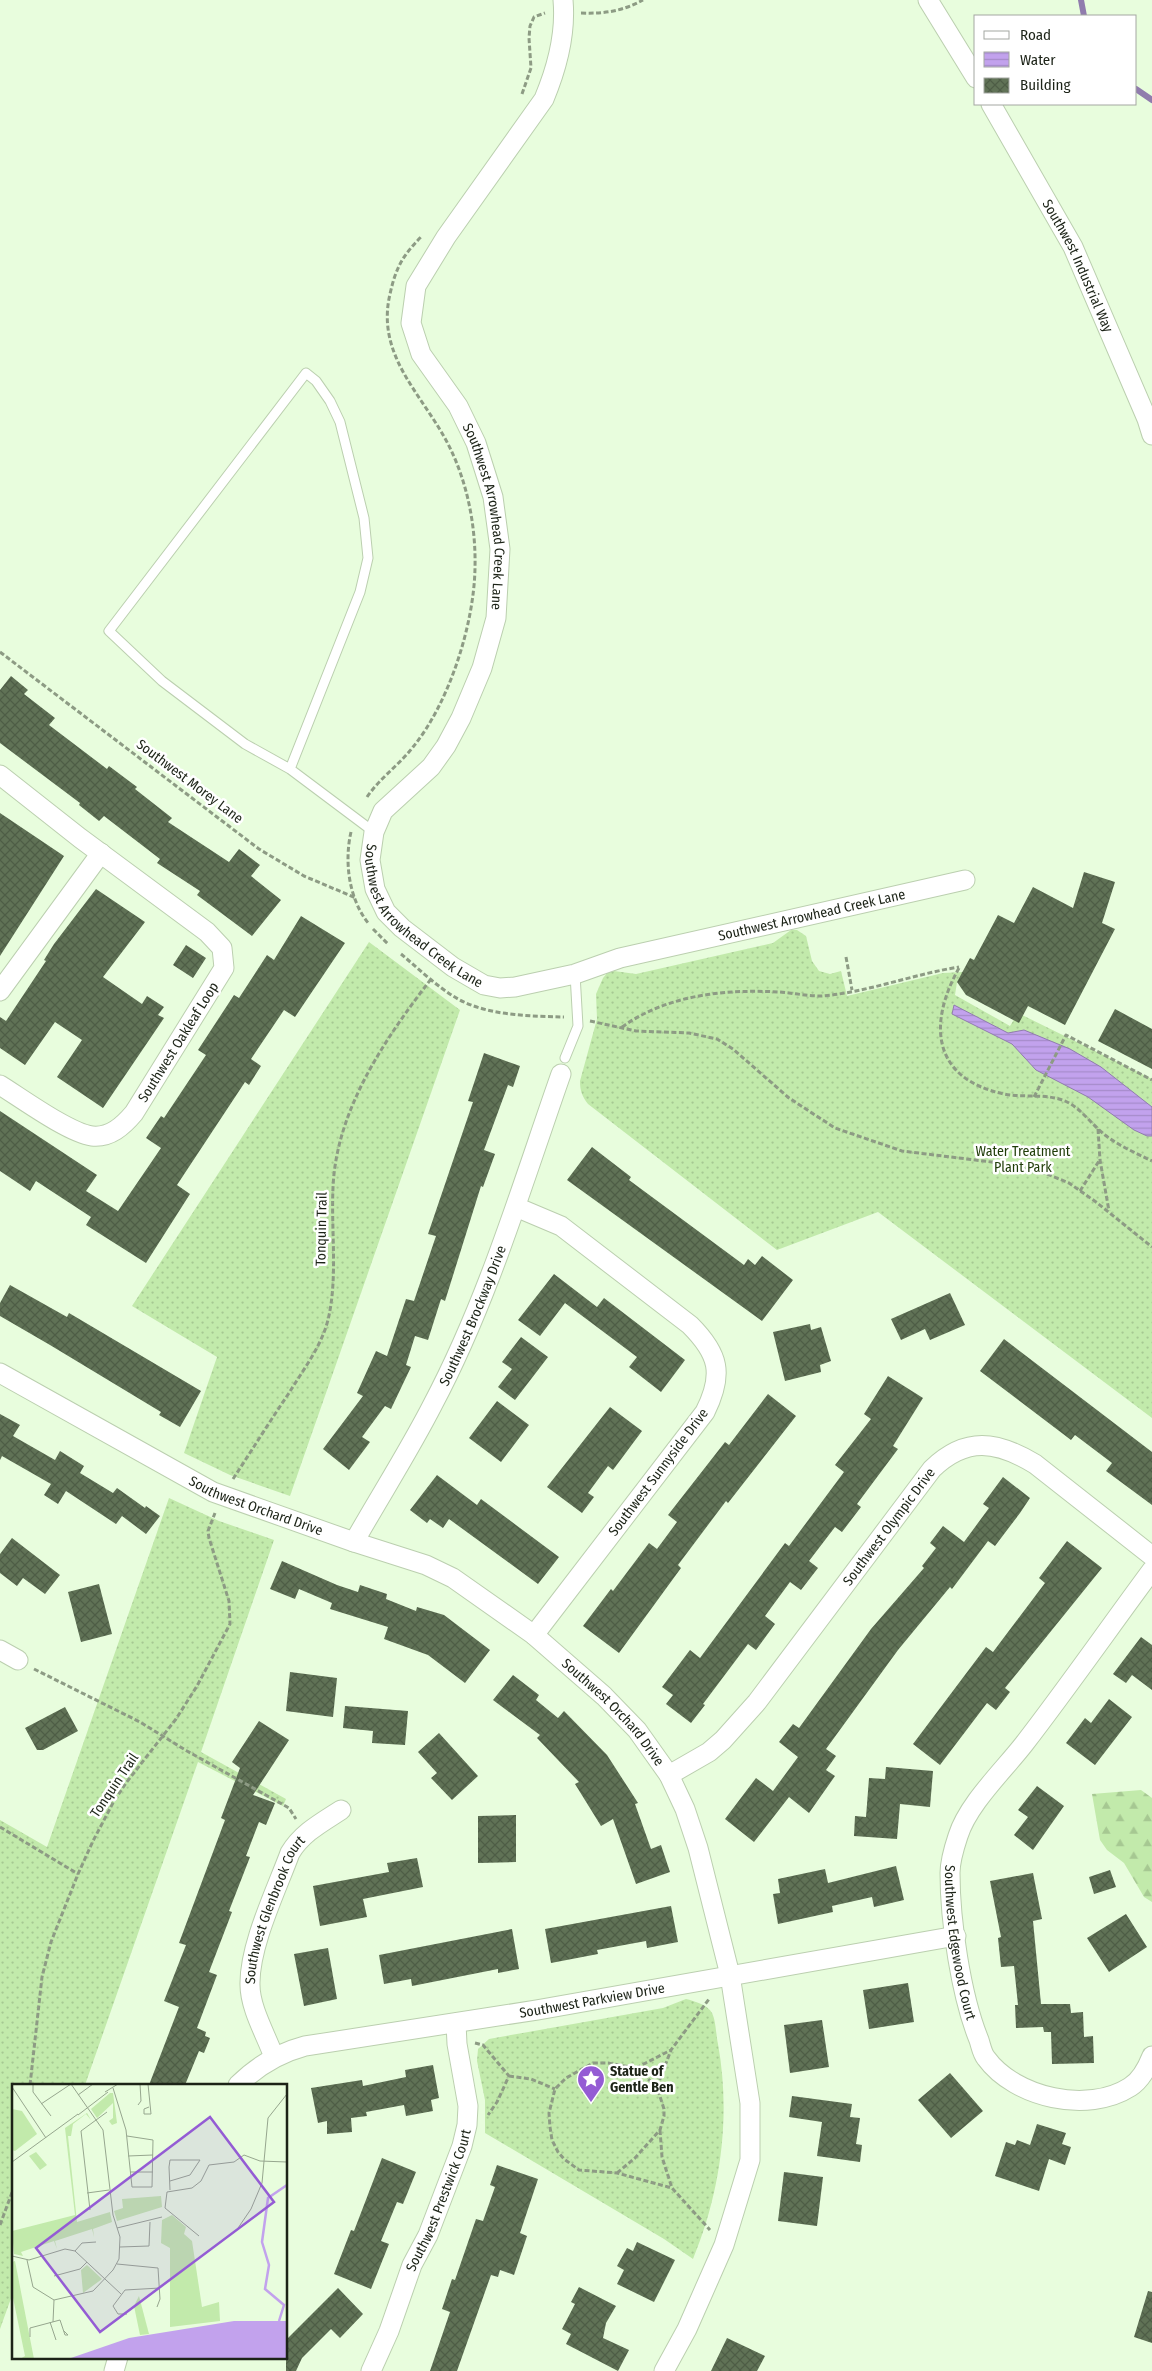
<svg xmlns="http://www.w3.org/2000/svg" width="1152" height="2371" viewBox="0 0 1152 2371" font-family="'Fira Sans Condensed',sans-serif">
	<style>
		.grass { fill: url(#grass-dots) }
		.forest { fill: url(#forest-firs) }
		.water { fill: url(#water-rules); stroke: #907cad }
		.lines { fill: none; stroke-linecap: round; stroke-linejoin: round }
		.stream { stroke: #907cad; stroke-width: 6 }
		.building { fill: url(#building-cross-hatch) }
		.service-casing { stroke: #bbcfaf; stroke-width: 11 }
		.minor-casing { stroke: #bbcfaf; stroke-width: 21 }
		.path { stroke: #8d9b84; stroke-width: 3; stroke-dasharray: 5 2.5; stroke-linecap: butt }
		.service { stroke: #fff; stroke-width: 9 }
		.minor { stroke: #fff; stroke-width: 19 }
		.labels { text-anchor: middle; stroke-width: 5; stroke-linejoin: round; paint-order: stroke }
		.street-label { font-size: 14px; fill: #1c2317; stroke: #fff }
		.park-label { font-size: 14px; fill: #1f3c08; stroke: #fff }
		.poi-label { font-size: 14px; font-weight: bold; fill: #1c2317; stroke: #fff; text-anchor: start }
		.inset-river { fill: none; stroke: #c2a2ed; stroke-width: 2.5 }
		.inset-road { fill: none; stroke: #96a68e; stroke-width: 1 }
		.view { fill: #945cd4; fill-opacity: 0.15; stroke: #945cd4; stroke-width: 2.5 }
		.inset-edge { fill: none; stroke: #1c2317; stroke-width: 2.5 }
	</style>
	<defs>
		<pattern id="grass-dots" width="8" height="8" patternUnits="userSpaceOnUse" patternTransform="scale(1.25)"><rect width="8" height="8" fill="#c2eaab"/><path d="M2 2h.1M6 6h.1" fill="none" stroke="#a6c892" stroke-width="1.8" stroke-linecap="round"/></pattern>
		<pattern id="forest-firs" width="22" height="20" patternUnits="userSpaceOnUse" patternTransform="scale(1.25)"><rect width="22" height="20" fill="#c2eaab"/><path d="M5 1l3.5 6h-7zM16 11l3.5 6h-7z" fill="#a6c892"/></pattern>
		<pattern id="water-rules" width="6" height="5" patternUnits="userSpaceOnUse" patternTransform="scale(1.25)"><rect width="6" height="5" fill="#c2a2ed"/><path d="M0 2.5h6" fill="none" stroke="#a68bca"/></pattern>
		<pattern id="building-cross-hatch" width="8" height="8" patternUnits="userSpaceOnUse" patternTransform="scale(1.25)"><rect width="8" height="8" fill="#607256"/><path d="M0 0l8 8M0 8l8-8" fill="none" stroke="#4e5d46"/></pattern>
	</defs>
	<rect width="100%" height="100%" fill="#e8fddd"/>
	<path class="grass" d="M791,930H797L806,936L812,961L819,971L830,974L841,971L847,996L943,973L963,972L957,982L955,995L1010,1026L1018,1013L1152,1079V1418L878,1212L777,1250L588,1104C582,1096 580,1091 580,1081L597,1019L596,994L603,978L608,972L614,971L636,974L773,943Z
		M369,942L460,1010L290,1496L230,1475L184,1453L217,1357L132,1306Z
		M169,1498L219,1521L274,1540L201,1752L286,1799L283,1806L198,1762L85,2085H14V2290L0,2329V1820L47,1847Z
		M686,1999C694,2001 708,2005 712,2013C716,2021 716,2035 718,2044C731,2116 721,2191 693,2259L664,2239L485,2133V2100L477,2061L478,2049L489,2039L663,2008Z"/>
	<path class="forest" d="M1141,1790L1152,1798V1902L1144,1897L1124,1863L1107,1850L1100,1840L1092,1794Z"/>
	<path class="water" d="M954,1005L1008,1033L1024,1030L1070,1049L1101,1067L1152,1107V1136H1147L1134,1130L1088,1097L1036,1070L1012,1044L952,1014Z"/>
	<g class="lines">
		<path class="stream" d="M1081,0L1084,16
			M1136,89L1152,100"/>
	</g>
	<path class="building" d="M11,676L28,690L24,694L55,718L49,725L107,769L109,766L137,787L135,789L172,818L168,822L229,862L239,849L260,865L251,876L281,900L252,936L197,895L200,891L157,863L160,859L104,816L99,821L79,805L80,803L0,743V690Z
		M0,813L64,856L0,956Z
		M1084,872L1115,882L1102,923L1115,929L1065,1025L1028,1006L1019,1023L966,995L957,982L970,958L974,960L998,915L1014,923L1033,887L1073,908Z
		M96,889L145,922L103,977L142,1004L147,996L164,1007L158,1015L164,1018L103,1108L57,1077L82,1040L55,1022L25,1065L0,1048V1017L6,1021L46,961L44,960L54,944Z
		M301,916L345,943L295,1017L284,1010L251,1059L261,1066L249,1085L245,1082L177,1185L190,1194L146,1263L86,1225L91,1217L36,1181L30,1191L0,1171V1111L97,1175L86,1191L118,1211L161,1148L146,1138L161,1116L164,1118L206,1055L198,1050L234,995L239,998L267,955L274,960Z
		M186,945L206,958L193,978L173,965Z
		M1115,1009L1152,1029V1069L1098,1041Z
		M484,1053L520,1066L513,1087L508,1085L484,1150L495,1154L483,1187L481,1186L445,1301L441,1299L428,1340L415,1336L406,1365L411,1367L391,1409L385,1406L362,1437L370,1442L349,1470L323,1449L363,1396L357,1393L376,1351L387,1356L406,1299L414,1301L436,1236L428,1234L473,1102L468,1101Z
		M592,1147L631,1177L629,1180L744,1265L748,1259L755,1265L762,1256L793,1280L762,1321L567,1180Z
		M554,1274L597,1307L604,1298L685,1360L661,1392L629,1367L637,1357L565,1303L540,1336L518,1320Z
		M10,1285L67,1317L69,1313L201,1391L180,1427L159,1415L161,1412L50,1345L0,1316V1303Z
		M950,1293L965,1325L930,1340L925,1329L901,1340L891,1319Z
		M810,1324L811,1330L821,1327L831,1361L820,1365L821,1372L785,1381L773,1332Z
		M521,1337L548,1357L515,1400L498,1387L512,1369L502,1362Z
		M1004,1339L1152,1452V1505L1106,1471L1112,1463L1075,1435L1071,1440L980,1371Z
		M888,1376L923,1398L893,1446L898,1449L857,1504L861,1507L842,1532L835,1527L809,1561L818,1568L801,1590L790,1582L765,1616L775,1624L756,1650L748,1644L703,1704L705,1705L691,1723L666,1704L673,1695L662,1687L690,1650L700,1658L785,1543L789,1546L844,1472L835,1465L871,1419L864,1414Z
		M768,1394L796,1416L728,1503L726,1501L678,1565L681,1568L619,1653L583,1626L611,1589L613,1591L649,1543L657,1549L677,1522L668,1515L725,1442L729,1445Z
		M497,1401L529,1425L501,1462L469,1438Z
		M610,1407L642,1431L613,1470L608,1466L588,1493L594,1497L582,1513L547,1487Z
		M0,1414L20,1425L13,1436L55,1460L60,1451L84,1466L80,1473L113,1493L117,1488L145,1508L146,1506L160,1516L146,1534L122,1516L116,1524L66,1491L58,1504L44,1495L51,1484L2,1456L0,1460Z
		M437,1475L477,1505L481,1499L559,1557L538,1584L449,1519L443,1528L430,1519L427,1523L410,1510Z
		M1003,1477L1030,1498L1020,1513L995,1546L988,1541L952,1589L950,1587L898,1650L826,1749L836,1756L826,1770L835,1776L809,1813L789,1797L754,1842L725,1819L756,1778L773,1791L798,1757L779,1742L793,1724L799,1728L871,1629L924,1568L922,1566L936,1548L930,1543L943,1526L964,1542L989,1508L983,1504Z
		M12,1538L60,1575L45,1594L23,1578L17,1586L0,1573V1554Z
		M1067,1541L1102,1568L1005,1688L1010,1692L996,1710L987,1703L940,1765L913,1744L986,1647L993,1652L1045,1583L1039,1578Z
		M282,1561L337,1585L358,1592L360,1585L387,1594L386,1599L416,1611L417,1607L444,1615L490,1650L465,1683L428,1655L384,1639L388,1627L330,1609L332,1603L299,1589L295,1599L270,1589Z
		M99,1584L112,1634L81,1642L68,1592Z
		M1141,1637L1152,1645V1690L1132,1675L1126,1683L1113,1674Z
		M290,1672L337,1678L333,1717L286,1711Z
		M513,1675L539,1695L536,1700L558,1718L564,1711L607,1755L638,1803L635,1804L651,1849L661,1845L670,1872L636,1884L613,1819L601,1826L575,1784L579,1782L537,1738L540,1735L493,1700Z
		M1109,1699L1132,1717L1095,1765L1066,1743L1085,1718L1091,1723Z
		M345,1706L408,1711L405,1745L372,1743L373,1731L343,1728Z
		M65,1707L78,1731L43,1750H37L25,1728Z
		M259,1721L289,1740L253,1795L275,1803L266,1825L259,1822L246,1856L250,1857L229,1911L232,1912L209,1972L217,1975L197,2028L206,2032L205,2036L210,2038L204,2053L199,2051L185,2085H149L179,2007L164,2001L186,1945L179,1943L225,1820L221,1818L240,1768L232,1762Z
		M439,1733L478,1776L452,1800L431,1778L437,1773L418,1752Z
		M886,1767L933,1771L930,1807L900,1804L897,1839L854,1836L855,1816L866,1817L869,1778L885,1779Z
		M1037,1786L1064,1806L1033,1850L1014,1835L1028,1817L1018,1810Z
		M516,1815V1862L478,1863V1816Z
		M417,1858L423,1887L363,1899L367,1917L320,1926L313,1886L389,1872L387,1863Z
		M896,1866L904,1900L874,1907L872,1897L832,1906L833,1912L778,1924L773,1894L780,1893L778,1879L825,1869L828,1883Z
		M1110,1870L1116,1887L1094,1894L1089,1877Z
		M1033,1873L1042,1919L1033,1921L1041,2004H1070L1071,2013L1083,2012L1084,2037L1093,2036L1094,2063L1052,2064L1051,2032H1044L1043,2027L1016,2028L1015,2005H1018L1014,1966L1001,1967L998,1938L1001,1937L990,1881Z
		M671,1906L678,1942L647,1948L646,1941L597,1950L598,1954L551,1963L545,1929Z
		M1126,1914L1147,1947L1109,1972L1087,1938Z
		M512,1929L519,1969L498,1973V1969L412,1986L411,1979L384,1984L379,1955Z
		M328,1948L337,1999L304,2006L294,1954Z
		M908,1983L914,2022L869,2029L863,1990Z
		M822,2020L829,2067L790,2073L784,2025Z
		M433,2065L439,2098L431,2100L433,2111L406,2116L404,2105L366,2112L367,2116L351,2118L352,2132L327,2134V2121L318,2123L311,2088L362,2080L363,2086L406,2077L405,2070Z
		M950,2073L983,2111L951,2138L918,2100Z
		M792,2096L852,2104L850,2117L860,2118L856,2144L862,2145L860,2162L817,2156L822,2122L789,2117Z
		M1037,2124L1066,2133L1062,2144L1071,2147L1065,2165L1049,2159L1039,2191L995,2176L1006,2142L1015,2145L1017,2140L1030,2145Z
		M382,2158L416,2172L403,2204L397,2202L381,2241L389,2244L371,2289L334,2274L351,2230L354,2231Z
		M497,2165L538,2179L520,2233L527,2236L514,2275L500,2270L498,2277L491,2275L457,2371H430L450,2312L442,2309L452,2279L455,2280L476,2219L483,2221L495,2187L490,2185Z
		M784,2172L823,2177L817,2226L778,2221Z
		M637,2242L675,2260L654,2302L617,2284L624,2270L617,2266L627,2248L633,2251Z
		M579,2287L616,2306L606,2323L603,2338L629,2350L618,2371L566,2344L571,2334L562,2329L575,2304L571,2302Z
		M338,2288L363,2314L340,2338L331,2329L302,2358L296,2371H286V2340Z
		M1148,2291L1152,2292V2343L1134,2337Z
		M727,2338L765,2356L757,2371H711Z"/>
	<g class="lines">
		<g class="service-casing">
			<path id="service" d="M290,769L360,592L368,558L364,518L340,422L330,401L316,381L306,373L109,631L162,681L245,744L290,769L374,832
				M565,1058L578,1026L575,974"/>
		</g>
		<g class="minor-casing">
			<g id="minor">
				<path id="s1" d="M563,0C566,33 557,68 544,99L446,237L416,286L411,323L421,354L458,406L476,443L493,497L500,549L496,618L482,668L461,718L446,746L431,767L383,811L374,832L370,860L375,889L386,912L402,928L453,967L484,985L500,988L515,987L575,974L620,958L965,880"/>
				<path d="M928,0L976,78"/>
				<path id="s2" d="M991,104L1073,247L1147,419L1152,435"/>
				<path d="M0,775L80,838L207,932L222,948L224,968L134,1113C123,1126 110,1138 92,1136C69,1133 21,1098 0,1085"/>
				<path d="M0,991L101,853"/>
				<path d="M516,1207L561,1226L690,1325C719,1354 724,1374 705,1412L534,1635"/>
				<path id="s3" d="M0,1373L213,1492L354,1542L426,1565L453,1578L534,1635L604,1696L637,1730L669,1775L685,1809L698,1848L730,1975L750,2103V2160L724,2245L687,2329L664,2371"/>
				<path id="s4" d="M354,1542C380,1496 409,1451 433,1404C488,1300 522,1185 561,1074"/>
				<path id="s5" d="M1152,1570C1109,1628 1068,1687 1024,1744C1003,1771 968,1804 958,1836C954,1848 950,1861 950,1873C950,1921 961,1996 979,2040C981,2046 982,2053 986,2058C1015,2098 1088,2114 1130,2087C1140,2081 1148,2066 1152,2056"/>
				<path d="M0,1650L18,1660"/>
				<path id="s6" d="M669,1775L709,1752L723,1740L757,1702L932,1469C966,1436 997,1441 1035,1464L1152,1556"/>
				<path id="s7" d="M274,2057C266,2035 250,2008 250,1985C249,1946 276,1891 290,1853C302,1833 321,1823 341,1810"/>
				<path id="s8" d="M238,2085C257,2066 279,2053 305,2046L537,2010L956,1936"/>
				<path d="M114,2371L118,2357"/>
				<path id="s9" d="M371,2371L389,2331L412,2265L428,2235L462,2146L467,2125L468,2106L457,2044L456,2023"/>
			</g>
		</g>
		<path class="path" d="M581,13C604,14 623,11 643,0
			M522,94L531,68L529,38L530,26L534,17L545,13
			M0,652L259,849L304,876L356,898
			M367,797C380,778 399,765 413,747C449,703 474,625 475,568C476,528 468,486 451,450C426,397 375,358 390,294C396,267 403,255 422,236
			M351,832C344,862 349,900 369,924
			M373,929L388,944
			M401,954C419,969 437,987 458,999C489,1016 530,1016 564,1017
			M846,957L852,990
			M959,968C927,1025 933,1079 1004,1094C1024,1098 1045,1093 1065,1101C1081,1108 1091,1124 1105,1135C1119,1146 1136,1153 1152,1161
			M590,1021L636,1031L689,1033L717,1039L733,1049L789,1098L835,1128L902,1151L1016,1165L1047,1174L1069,1183L1096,1202L1152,1247
			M622,1027C667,995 724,989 779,992C793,993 807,996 821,996C865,993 914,974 959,967
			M1034,1097L1066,1035L1152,1080
			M1098,1129L1100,1160L1109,1211
			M1080,1191L1099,1161
			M233,1479C252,1450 270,1421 289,1393C303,1370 321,1347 328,1320C338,1278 331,1231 333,1188C336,1110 385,1039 431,979
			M34,1669L140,1722L187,1751L289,1808L296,1819
			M0,1827L78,1874
			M475,2043L483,2045L509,2076L497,2102L488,2115
			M636,2068L671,2050
			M509,2076L531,2079L555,2089
			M30,2085L42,1977L51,1942L78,1874L93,1841L114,1801L126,1783L176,1719L197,1686L230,1624L229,1601L209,1538L208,1531L215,1513
			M657,2087L671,2050L709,1999
			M660,2130L662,2157L672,2188L710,2230
			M617,2173L635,2158L660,2130L664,2116V2109L657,2087L636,2068L608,2063H593L566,2078L555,2089L549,2113L550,2127L552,2140L558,2152L564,2159L579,2170L617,2173L672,2188
			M0,2225L14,2187"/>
		<use href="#service" class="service"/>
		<use href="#minor" class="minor"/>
	</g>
	<defs>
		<g id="sight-pin" transform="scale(1.4375)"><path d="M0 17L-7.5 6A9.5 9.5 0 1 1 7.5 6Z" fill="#945cd4" stroke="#fff"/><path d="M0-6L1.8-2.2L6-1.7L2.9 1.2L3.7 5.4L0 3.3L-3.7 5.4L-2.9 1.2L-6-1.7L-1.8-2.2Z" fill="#fff"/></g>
	</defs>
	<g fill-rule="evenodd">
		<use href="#sight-pin" x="591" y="2079"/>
	</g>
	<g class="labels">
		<g class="street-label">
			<text dy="5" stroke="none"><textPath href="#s2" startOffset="184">Southwest Industrial Way</textPath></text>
			<text dy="5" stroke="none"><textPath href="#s1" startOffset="578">Southwest Arrowhead Creek Lane</textPath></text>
			<text transform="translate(190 781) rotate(37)" y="5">Southwest Morey Lane</text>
			<text dy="5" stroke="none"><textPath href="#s1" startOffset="1041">Southwest Arrowhead Creek Lane</textPath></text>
			<text dy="5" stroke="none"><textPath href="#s1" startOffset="1476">Southwest Arrowhead Creek Lane</textPath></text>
			<text transform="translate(178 1042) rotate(-58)" y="5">Southwest Oakleaf Loop</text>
			<text transform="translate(321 1229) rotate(-89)" y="5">Tonquin Trail</text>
			<text dy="5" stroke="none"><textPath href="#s4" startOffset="256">Southwest Brockway Drive</textPath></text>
			<text transform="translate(658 1472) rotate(-53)" y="5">Southwest Sunnyside Drive</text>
			<text dy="5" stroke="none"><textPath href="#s3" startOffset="289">Southwest Orchard Drive</textPath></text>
			<text dy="5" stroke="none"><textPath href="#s6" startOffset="335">Southwest Olympic Drive</textPath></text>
			<text dy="5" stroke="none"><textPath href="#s3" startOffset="709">Southwest Orchard Drive</textPath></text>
			<text transform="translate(114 1785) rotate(-56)" y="5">Tonquin Trail</text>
			<text dy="5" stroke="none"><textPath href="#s7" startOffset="156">Southwest Glenbrook Court</textPath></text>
			<text dy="5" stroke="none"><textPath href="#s5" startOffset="438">Southwest Edgewood Court</textPath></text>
			<text dy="5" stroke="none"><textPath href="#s8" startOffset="369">Southwest Parkview Drive</textPath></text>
			<text dy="5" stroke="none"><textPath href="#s9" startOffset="184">Southwest Prestwick Court</textPath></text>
		</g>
		<g class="park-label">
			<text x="1023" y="1156">Water Treatment<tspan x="1023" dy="16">Plant Park</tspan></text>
		</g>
		<g class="poi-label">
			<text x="610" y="2076">Statue of<tspan x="610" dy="16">Gentle Ben</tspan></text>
		</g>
	</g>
	<g transform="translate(12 2084)">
		<rect width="275" height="275" fill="#e8fddd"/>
		<path d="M98,9H101L105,39L100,41L97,37L101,34V19L85,34L79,25ZM75,29L79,36L74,30L61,40L59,52H56L65,138L98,128L100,138L81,145L82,153L80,145L43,157L45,165L42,157L9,168L11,172L2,170L0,147L63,131L53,44ZM149,112L150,123L105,137L102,127L111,124L110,115ZM160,131L174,143L172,150L180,157L190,223L207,218L208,237L158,243V164L149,159L150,136ZM3,177L22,275H8L13,272L0,209V178ZM75,181L90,195L71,209L69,186Z" fill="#c2eaab"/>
		<path d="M127,212L137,250L128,251L122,222Z" fill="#c2eaab"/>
		<path d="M24,68L35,81L28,86L17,72Z" fill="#c2eaab"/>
		<path d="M0,25L10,27L25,50L3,67L0,66Z" fill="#c2eaab"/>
		<path d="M222,237H275V275H56L117,254Z" fill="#c2a2ed"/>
		<path class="inset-river" d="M267,237L272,221L253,205L257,181L250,158L256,114L275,101"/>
		<path class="inset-road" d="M21,0V8L39,32M136,0L139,30H132V25L137,23M0,3L34,54M101,4L114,46L120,103H140L141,56L115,52M93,8L106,0M66,11L81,0M29,20L59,0M126,21L129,17L128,0M66,31L96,8M116,72L141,71M0,78L66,30M118,88H141M158,106L157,83L158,76H188L178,91L158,97M75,109L97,106M78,126L69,47L95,28M105,144L150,133M224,147L239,125L250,99L256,34L275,10M187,152L153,124L155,108L180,104L189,97L197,81L222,78L232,71L248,77L275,78M108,163L137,162L138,138M63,167L70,159L84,158M0,172L17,176L53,165L63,167L109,210M15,176L21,203L42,216L81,207L101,186L107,175L108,153L101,131L91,46L59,0M105,180L146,184L148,215L145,223M42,192L68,185L75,178M115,230H106L101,222L113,206L148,204M38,238L44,256M41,238L42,216M18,253V244L48,236L53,251H56L52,247"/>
		<path class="view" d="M198,33L262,118L88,248L24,164Z"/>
		<rect width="275" height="275" class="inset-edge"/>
	</g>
	<rect x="974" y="15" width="162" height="90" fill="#ffffff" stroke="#a4a7a2"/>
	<rect x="984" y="31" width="25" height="8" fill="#ffffff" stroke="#a4a7a2"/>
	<text x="1020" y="40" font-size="15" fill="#1c2317">Road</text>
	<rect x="984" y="52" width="25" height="15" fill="url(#water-rules)" stroke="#a4a7a2"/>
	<text x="1020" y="65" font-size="15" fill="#1c2317">Water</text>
	<rect x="984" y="78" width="25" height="15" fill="url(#building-cross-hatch)" stroke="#a4a7a2"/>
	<text x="1020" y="90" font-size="15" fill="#1c2317">Building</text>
</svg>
